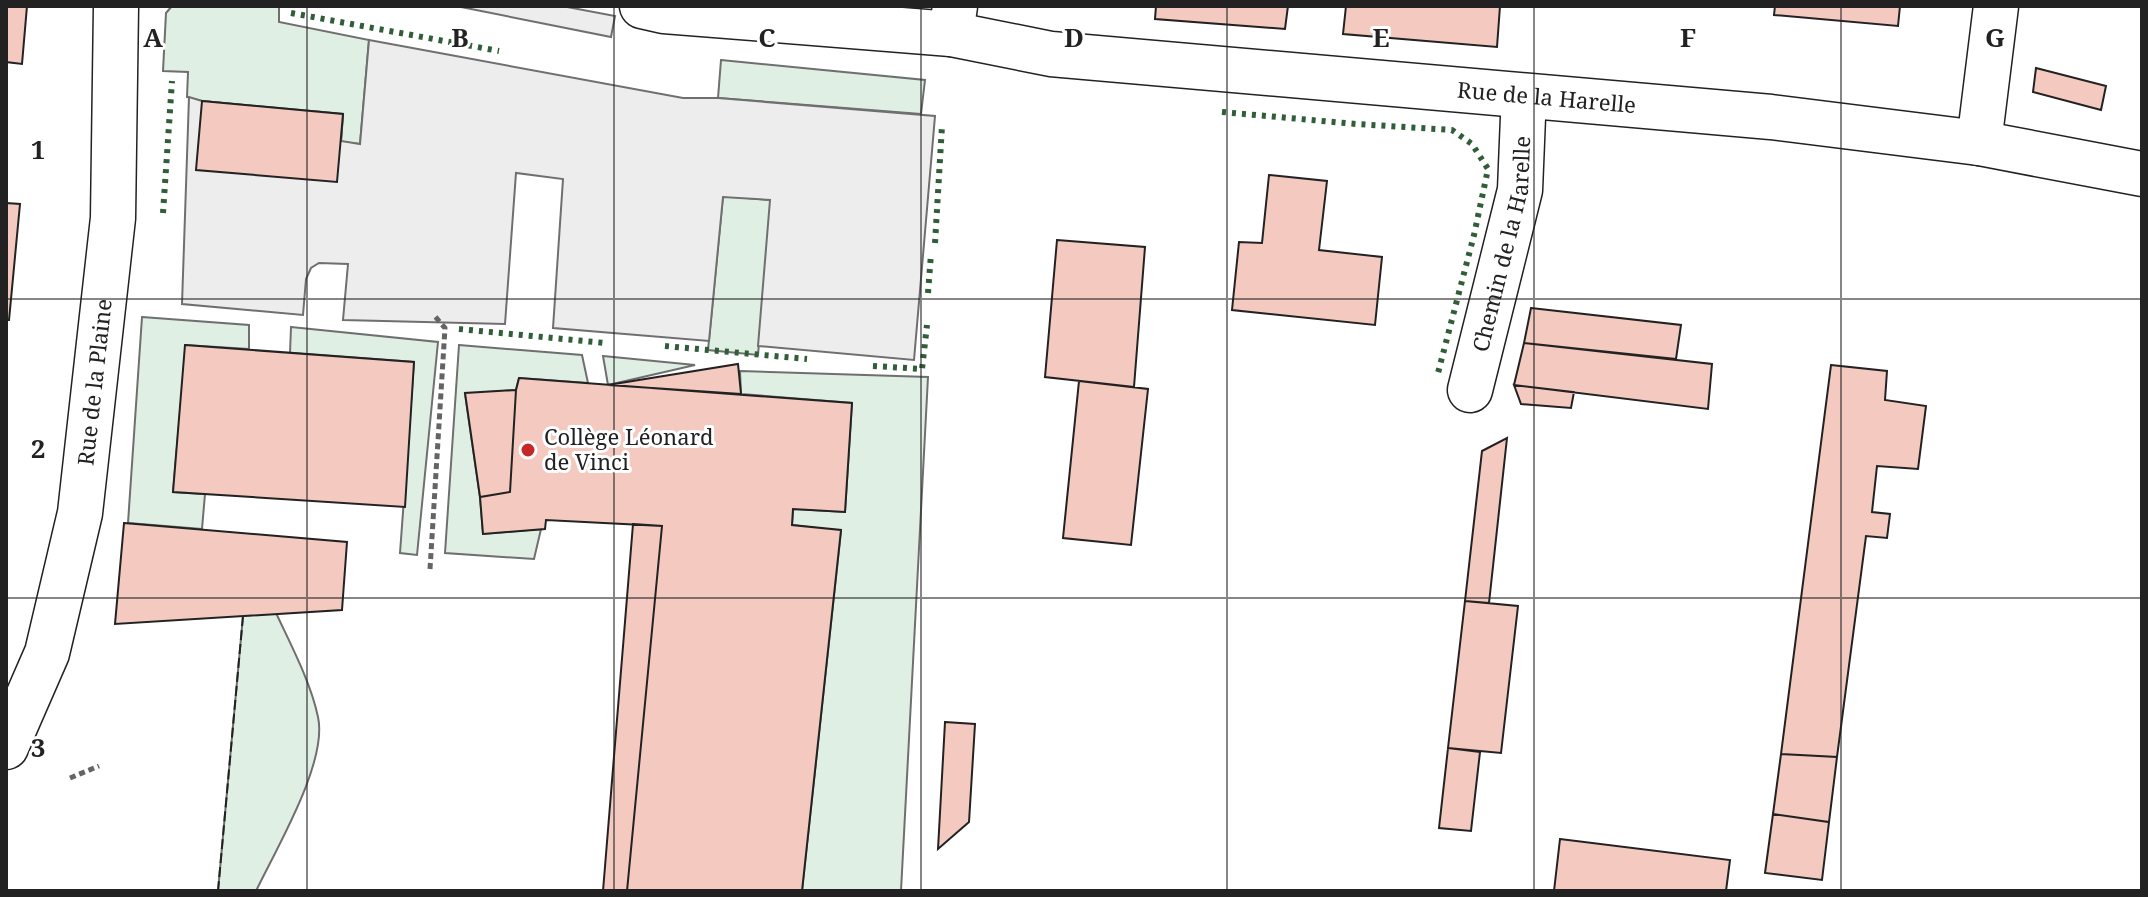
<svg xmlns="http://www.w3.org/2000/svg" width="2148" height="897" viewBox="0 0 2148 897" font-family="'Noto Serif',serif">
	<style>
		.green { fill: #e0efe3; stroke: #6f6f6f; stroke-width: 2 }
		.parking { fill: #ededed; stroke: #6f6f6f; stroke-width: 2 }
		.building { fill: #f3c9c0; stroke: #222; stroke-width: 2 }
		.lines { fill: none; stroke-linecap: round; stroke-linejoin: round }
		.street-casing { stroke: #222; stroke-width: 47 }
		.secondary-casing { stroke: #222; stroke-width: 47 }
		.path { stroke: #646464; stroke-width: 5; stroke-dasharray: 6 4; stroke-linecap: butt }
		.street { stroke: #fff; stroke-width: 44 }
		.secondary { stroke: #fff; stroke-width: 44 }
		.hedge { stroke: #2f5e38; stroke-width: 6; stroke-dasharray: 4 6; stroke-linecap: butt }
		.fence { stroke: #222; stroke-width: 2; stroke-dasharray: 10 4; stroke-linecap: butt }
		.grid { fill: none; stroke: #222; stroke-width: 2; stroke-opacity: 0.55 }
		.poi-dot { fill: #c62828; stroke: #fff; stroke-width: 3 }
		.labels { text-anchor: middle; stroke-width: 6; stroke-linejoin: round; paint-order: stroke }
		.street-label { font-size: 22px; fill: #222; stroke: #fff }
		.poi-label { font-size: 22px; fill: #222; stroke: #fff; text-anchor: start }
		.grid-label { font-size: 26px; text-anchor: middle; font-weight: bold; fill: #222; stroke: #fff; stroke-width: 6; stroke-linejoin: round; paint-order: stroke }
	</style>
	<rect width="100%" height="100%" fill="#fff"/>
	<path class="green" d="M172,6H279V22L369,40L360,144L341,142L343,115L202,101L187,97L188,72L163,71L166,13Z
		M721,60L925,80L921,114L718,98Z
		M723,196L771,200L758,355L708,350Z
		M142,317L249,325V349L186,345L173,492L205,494L202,529L128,523Z
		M291,327L438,342L417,555L400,553L414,362L290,353Z
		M459,345L582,355L588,383L519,378L516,390L465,394L480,497L483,534L541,529L534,559L445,553Z
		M603,356L695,365L608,385Z
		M740,371L928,377L901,891H802L841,531L792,525L793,509L845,512L852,403L741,394Z
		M276,613C291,645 311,683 318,717C328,762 276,849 256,891H218L243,616Z"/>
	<path class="parking" d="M456,6H562L615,16L611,37Z
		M369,40L683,98H718L935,116L914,360L758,346L770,200L723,197L709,341L553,328L563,179L516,173L505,324L343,320L348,264L319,263L311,268L306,279L303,315L182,304L189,97L202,101L343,114L341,141L360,144Z"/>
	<path class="building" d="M6,6H27L22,64L6,62Z
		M1156,6H1288L1285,29L1155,19Z
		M1346,6H1500L1497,47L1343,34Z
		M1775,6H1900L1898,26L1774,15Z
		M2036,68L2106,86L2101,110L2033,92Z
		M202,101L343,114L337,182L196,170Z
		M1269,175L1327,181L1319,250L1382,257L1375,325L1232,310L1239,242L1262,243Z
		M6,203L20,204L9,320H6Z
		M1057,240L1145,247L1134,387L1045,377Z
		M1531,308L1681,325L1676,359L1524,343Z
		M1524,343L1712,364L1708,409L1514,385Z
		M185,345L414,362L405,507L173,492Z
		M738,364L741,394L608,385Z
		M1831,365L1887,371L1885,400L1926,406L1918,469L1877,466L1872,512L1890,514L1887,538L1866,536L1837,757L1781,754Z
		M519,378L852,403L845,512L793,509L792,525L841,530L802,891H627L662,526L546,520L545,529L483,534L480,497L510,492L516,390Z
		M1079,381L1148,389L1131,545L1063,538Z
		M1514,385L1574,392L1571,408L1521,404Z
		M516,390L510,492L480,497L465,393Z
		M1507,438L1489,603L1465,601L1482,451Z
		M124,523L347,542L342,610L115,624Z
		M633,524L662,526L627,891H603Z
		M1465,601L1518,606L1501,753L1448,748Z
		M945,722L975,724L969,822L938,849Z
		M1448,748L1480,752L1471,831L1439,828Z
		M1781,754L1837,757L1829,822L1773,814Z
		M1773,814L1829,822L1822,880L1765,873Z
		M1560,839L1730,860L1726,891H1554Z"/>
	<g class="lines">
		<g class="street-casing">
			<g id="street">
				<path d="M951,34L955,6"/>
				<path d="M1979,143L1996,6"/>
				<path id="s1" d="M1470,390L1520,190L1523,117L1528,97"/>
				<path id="s2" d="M6,747L47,653L80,513L113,218L116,6"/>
			</g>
		</g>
		<g class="secondary-casing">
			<g id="secondary">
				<path id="s3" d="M642,6L664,11L951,34L1051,54L1771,117L1979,143L2142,174"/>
			</g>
		</g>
		<path class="path" d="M430,569L445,328L433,314
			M70,778L99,766"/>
		<use href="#street" class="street"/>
		<use href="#secondary" class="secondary"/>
		<path class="hedge" d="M291,13L499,51
			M1222,112L1356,124L1452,130L1472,144L1488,169L1474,235L1438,373
			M163,213L172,81
			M935,243L942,126
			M928,293L931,254
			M459,329L605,343
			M665,346L807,359
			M873,366L922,369L927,325"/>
		<path class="fence" d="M218,891L243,616H239"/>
	</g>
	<path class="grid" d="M307,6V891M614,6V891M921,6V891M1227,6V891M1534,6V891M1841,6V891M6,299H2142M6,598H2142"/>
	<circle class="poi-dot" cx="528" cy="450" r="8"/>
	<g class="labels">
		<g class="street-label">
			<text dy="8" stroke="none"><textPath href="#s3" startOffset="910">Rue de la Harelle</textPath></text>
			<text dy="8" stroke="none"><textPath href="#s1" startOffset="150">Chemin de la Harelle</textPath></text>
			<text dy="8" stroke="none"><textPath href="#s2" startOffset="378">Rue de la Plaine</textPath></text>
		</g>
		<g class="poi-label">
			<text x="544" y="445">Collège Léonard<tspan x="544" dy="25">de Vinci</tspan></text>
		</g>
	</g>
	<g class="grid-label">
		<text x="153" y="47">A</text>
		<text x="460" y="47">B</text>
		<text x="767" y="47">C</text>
		<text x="1074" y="47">D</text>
		<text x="1381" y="47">E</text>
		<text x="1688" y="47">F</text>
		<text x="1995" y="47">G</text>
		<text x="38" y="159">1</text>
		<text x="38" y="458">2</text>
		<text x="38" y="757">3</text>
	</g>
	<rect width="2148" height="897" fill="none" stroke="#222222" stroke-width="16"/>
</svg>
